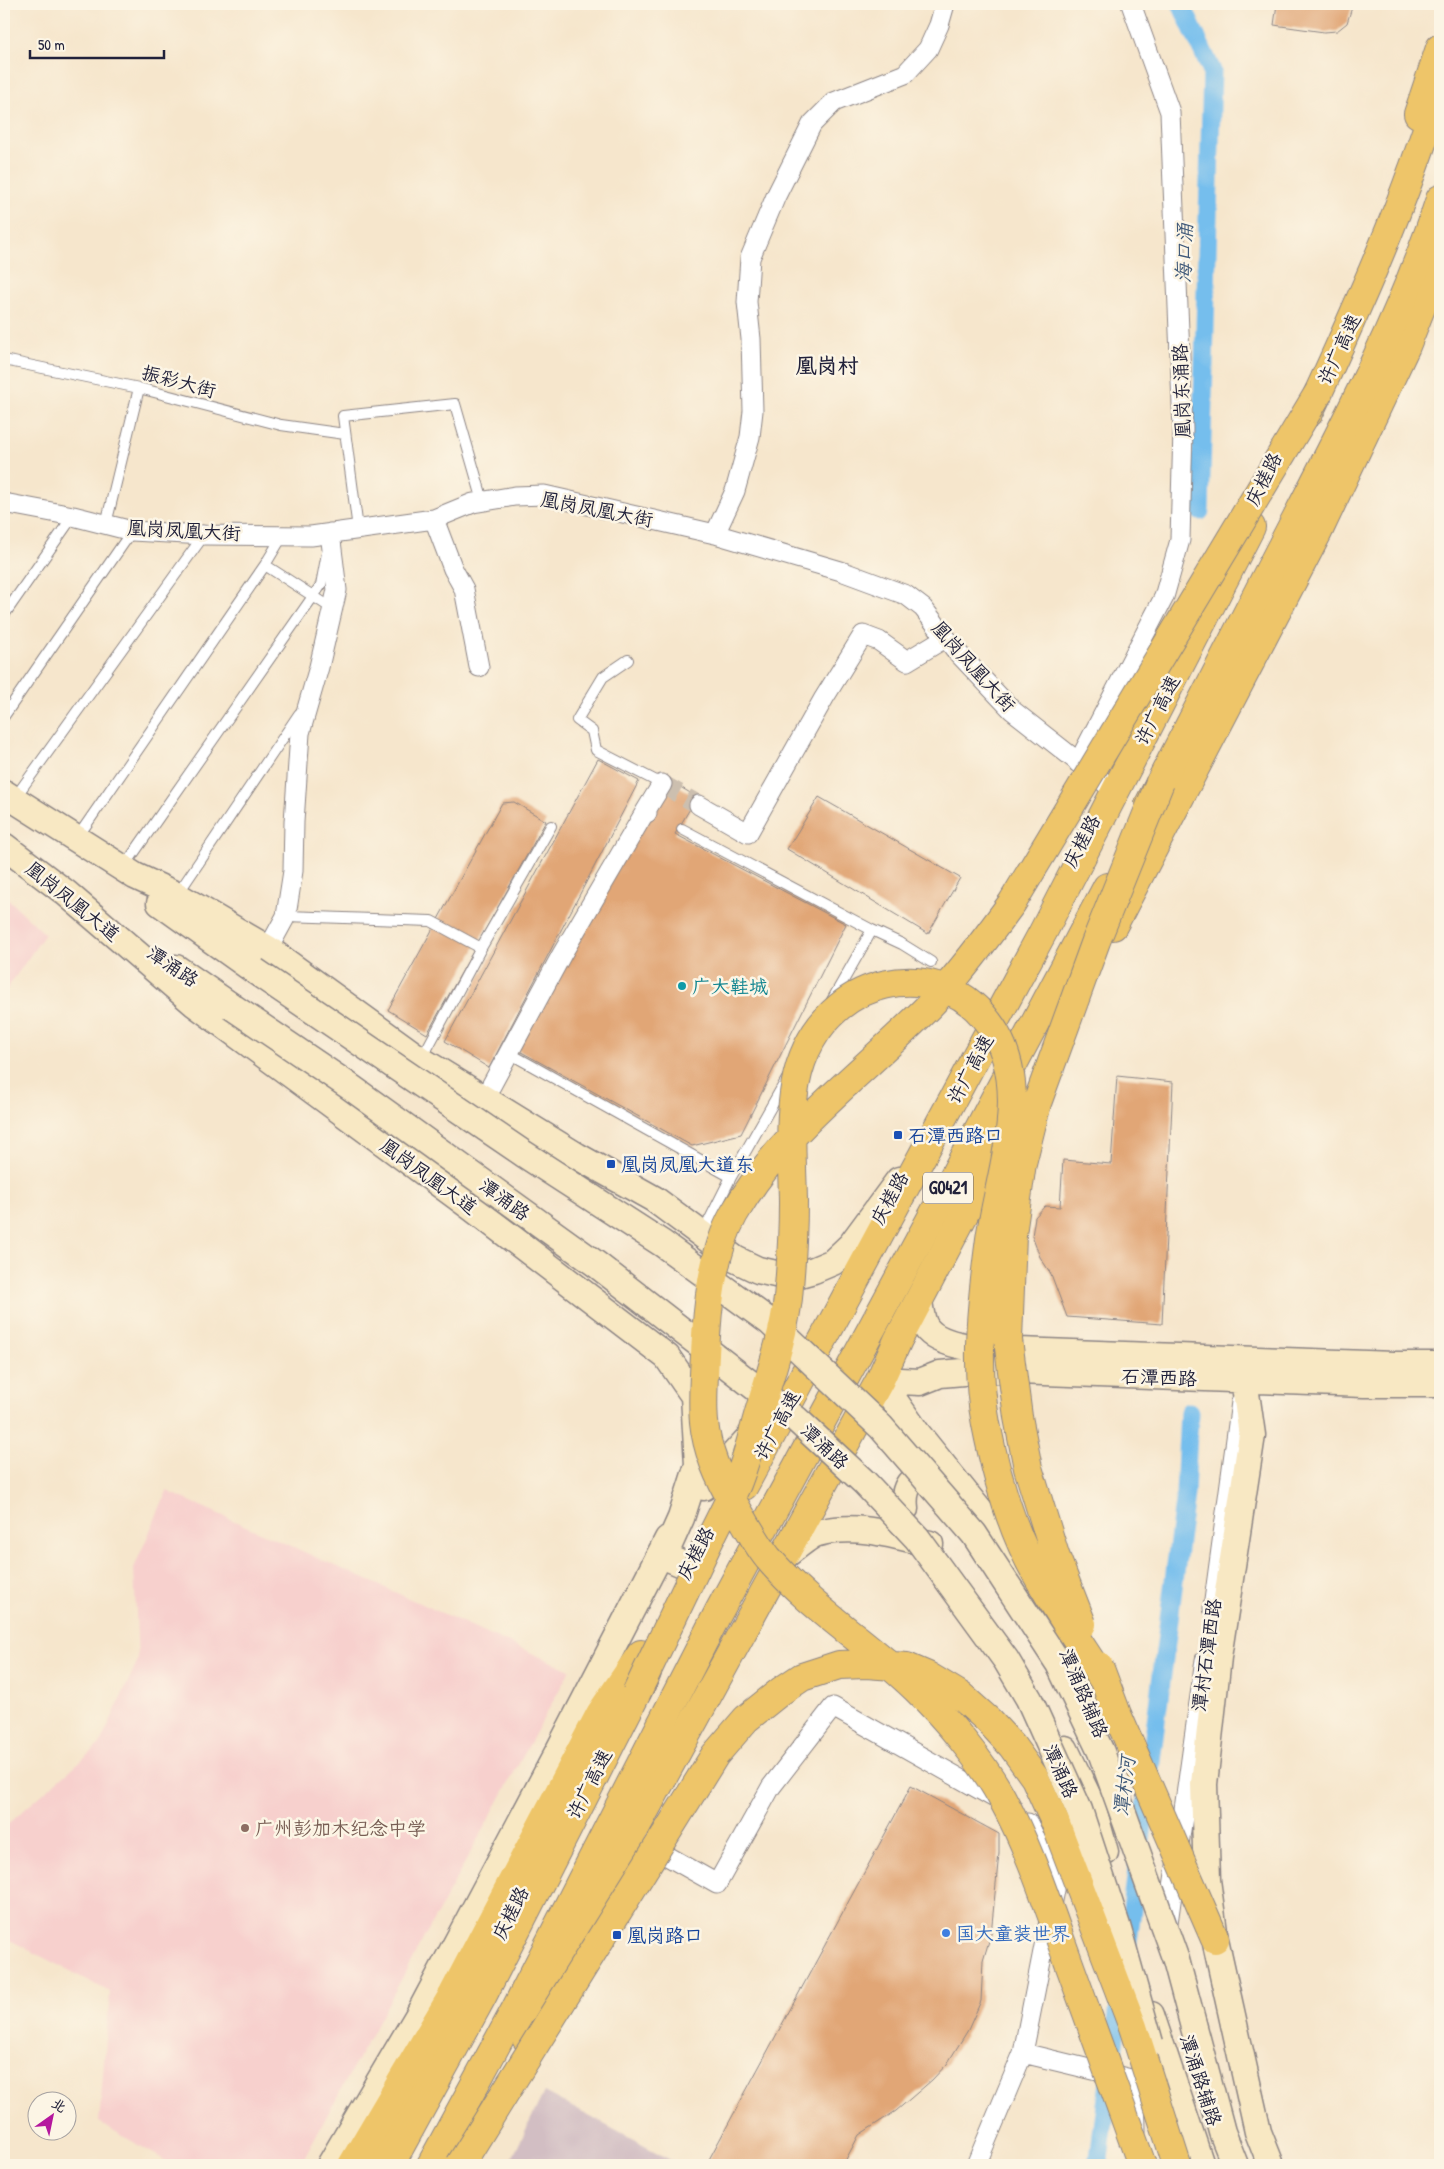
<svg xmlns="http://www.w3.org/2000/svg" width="1444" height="2169" viewBox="0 0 1444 2169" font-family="'Patrick Hand','LXGW WenKai TC',sans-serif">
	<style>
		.built { fill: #f7d0cd }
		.industrial { fill: #d2bec3 }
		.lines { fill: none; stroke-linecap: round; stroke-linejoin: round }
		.canal { stroke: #74beed; stroke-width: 19 }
		.building { fill: #e1a676 }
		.street-tunnel { stroke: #ccbfaf; stroke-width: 19; stroke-dasharray: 19 9; stroke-linecap: butt }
		.lane-casing { stroke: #8c8484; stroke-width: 12 }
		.street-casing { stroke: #8c8484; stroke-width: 21 }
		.secondary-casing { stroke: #8c8484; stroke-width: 29 }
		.primary-casing { stroke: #8c8484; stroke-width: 30 }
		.highway-casing { stroke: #8c8484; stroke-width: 30 }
		.lane { stroke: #fff; stroke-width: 10 }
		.street { stroke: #fff; stroke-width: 19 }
		.secondary { stroke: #f8e8c3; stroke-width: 26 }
		.primary { stroke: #eec569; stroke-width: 28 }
		.highway { stroke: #eec569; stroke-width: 28 }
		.secondary-bridge-casing { stroke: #8c8484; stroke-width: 29; stroke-linecap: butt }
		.highway-bridge-casing { stroke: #8c8484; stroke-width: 30; stroke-linecap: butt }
		.secondary-bridge { stroke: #f8e8c3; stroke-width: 26 }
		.highway-bridge { stroke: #eec569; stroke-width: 28 }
		.culture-dot { fill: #0f9aa8; stroke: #fcf5e5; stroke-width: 2 }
		.transit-dot { fill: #1a4fb4; stroke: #fcf5e5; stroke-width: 2 }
		.education-dot { fill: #8d6e63; stroke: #fcf5e5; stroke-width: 2 }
		.shop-dot { fill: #3f7fe0; stroke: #fcf5e5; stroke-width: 2 }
		.labels { text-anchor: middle; stroke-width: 5; stroke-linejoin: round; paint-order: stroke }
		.shield { fill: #fcf5e5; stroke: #63616e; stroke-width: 1 }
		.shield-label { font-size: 18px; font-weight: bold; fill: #22223b }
		.street-label { font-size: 19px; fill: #22223b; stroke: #fcf5e5 }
		.culture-label { font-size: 19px; fill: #0d838f; stroke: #fcf5e5; text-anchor: start }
		.transit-label { font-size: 19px; fill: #164399; stroke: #fcf5e5; text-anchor: start }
		.education-label { font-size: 19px; fill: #785e54; stroke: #fcf5e5; text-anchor: start }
		.shop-label { font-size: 19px; fill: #366cbe; stroke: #fcf5e5; text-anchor: start }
		.water-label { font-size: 20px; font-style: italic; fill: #3f5979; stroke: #fcf5e5 }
		.quarter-label { font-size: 21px; font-weight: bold; fill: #22223b; stroke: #fcf5e5 }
	</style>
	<rect width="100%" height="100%" fill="#fcf5e5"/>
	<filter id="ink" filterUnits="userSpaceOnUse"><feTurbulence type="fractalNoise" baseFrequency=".02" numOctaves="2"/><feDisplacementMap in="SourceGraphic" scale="10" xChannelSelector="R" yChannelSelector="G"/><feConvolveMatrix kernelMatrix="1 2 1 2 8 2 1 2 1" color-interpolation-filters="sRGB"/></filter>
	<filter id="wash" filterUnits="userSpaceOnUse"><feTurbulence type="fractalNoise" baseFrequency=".0096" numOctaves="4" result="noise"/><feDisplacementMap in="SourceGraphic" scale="20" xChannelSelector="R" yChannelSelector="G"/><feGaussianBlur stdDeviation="1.12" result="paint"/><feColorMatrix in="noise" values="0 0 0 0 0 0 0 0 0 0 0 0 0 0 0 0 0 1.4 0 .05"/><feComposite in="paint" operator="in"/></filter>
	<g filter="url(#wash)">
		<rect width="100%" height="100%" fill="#f6e6cc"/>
		<path class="built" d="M4,895L45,934L4,993Z
			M167,1491L570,1670L300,2165H173L99,2122L110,1992L4,1937V1830L7,1825L100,1744L138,1660L134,1568Z"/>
		<path class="industrial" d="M544,2092L680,2165H509Z"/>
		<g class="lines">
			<path class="canal" d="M1181,4L1212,71L1200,511
				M1127,1949L1185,1494L1189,1412
				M1098,2165L1120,1999"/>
		</g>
		<g id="blocks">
			<path class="building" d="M1277,4H1353L1347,23L1337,31L1324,32L1274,25Z
				M598,759L639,781L489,1068L445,1041Z
				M667,779L697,797L675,834L846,924L741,1134L692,1146L514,1048Z
				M819,797L960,878L928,934L787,849Z
				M514,802L546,821L427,1034L388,1010L502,803Z
				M1117,1076L1173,1082L1162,1324L1067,1317L1051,1274L1040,1257L1032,1236L1035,1217L1045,1206L1060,1207L1063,1160L1111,1164Z
				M911,1786L999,1834V1853L991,1934L983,1961L981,2001L968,2030L947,2064L932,2080L896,2111L859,2135L843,2165H706Z"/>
		</g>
	</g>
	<g filter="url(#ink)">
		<use href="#blocks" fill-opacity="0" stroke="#8c8484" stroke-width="1"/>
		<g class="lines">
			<path class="street-tunnel" d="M662,784L699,805"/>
			<g class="lane-casing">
				<path id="lane" d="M4,360L139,388L281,425L345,434
					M106,524L139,388
					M358,529L343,416L455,404L483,501
					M265,565L333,609
					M4,615L73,516
					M628,660L603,677L577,720L592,731L596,750L662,784
					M4,716L132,531
					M14,799L204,535
					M682,829L872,930L902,944L931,962
					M77,838L265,565L283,535
					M124,867L321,585L327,553
					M177,895L299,714
					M286,916L431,921L481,948
					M831,1002L872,930
					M509,1053L731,1177
					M421,1060L481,948L551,826
					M703,1233L731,1177L788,1077"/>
			</g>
			<g class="street-casing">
				<path id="street" d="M4,503L73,516L132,531L204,535L311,536L434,519L473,503L515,496L544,495L715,534L841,571L906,595L923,608L957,652L1012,710L1110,787
					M434,519L453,569L464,589L479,667
					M715,534L735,491L750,437L753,411L751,339L747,302L750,258L776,196L812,124L834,102L905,74L928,49L939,25L945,4
					M1078,763L1164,597L1180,540L1183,429L1170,112L1131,4
					M699,805L748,833L824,698L863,635L879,641L907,661L945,638
					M645,812L662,784
					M268,949L286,916L293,871L294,822L300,733L319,667L337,590L330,533
					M484,1099L562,954L645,812L647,813
					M1213,1608L1241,1402
					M646,1844L717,1884L771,1787L833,1707L1002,1802
					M1167,1930L1205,1660
					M1023,2053L1135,2080L1160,2074
					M1135,2080L1136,2132
					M976,2165L1023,2053L1057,1880L1028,1823"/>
			</g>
			<g class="secondary-casing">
				<path id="secondary" d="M4,793L135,876L176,895L268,949L421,1060L577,1156L654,1199L735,1259L758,1270L789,1277L814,1270L833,1262L851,1245L899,1180
					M4,846L66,893L194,1003L471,1207L667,1357L694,1396L698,1465L681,1518L664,1556L687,1566
					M160,903L255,971
					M176,968L231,1006
					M919,1301C920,1308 921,1317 924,1324C936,1350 994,1349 1019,1351L1394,1365H1440
					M1244,1379L1252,1435L1218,1657L1204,1784L1207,1880L1215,1939L1258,2132L1271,2165
					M880,1380L917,1433L1004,1541L1025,1576
					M880,1380L920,1382L940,1374L987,1370L1364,1384H1440
					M704,1487L757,1429
					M905,1509C902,1481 917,1470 943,1477
					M783,1557C792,1551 809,1535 818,1533C856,1523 894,1535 930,1544
					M1050,1619L1076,1665L1094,1714
					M1065,1749L1092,1805L1105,1852
					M1151,2015L1201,2165
					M330,2165L419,2014L559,1750L668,1539"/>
			</g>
			<g class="primary-casing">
				<path id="primary" d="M1418,114L1440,48
					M1113,926L1318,532L1406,346L1440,260
					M526,2038L625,1847L880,1380L898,1340L1008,1131
					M374,2165L471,1987"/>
			</g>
			<g class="highway-casing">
				<path id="highway" d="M1309,413C1358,307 1406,200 1440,88
					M1149,804C1196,713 1242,622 1289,532C1345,424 1403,314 1440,199
					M744,1486L1043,932L1251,527
					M352,2165L453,1994L600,1714L641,1654
					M390,2165L483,1995L647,1673
					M431,2165L514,2012L718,1613L947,1189L1107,887"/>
			</g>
			<use href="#lane" class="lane"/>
			<use href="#street" class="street"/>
			<use href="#secondary" class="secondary"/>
			<use href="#primary" class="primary"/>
			<use href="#highway" class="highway"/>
			<g class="secondary-bridge-casing">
				<path id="secondary-bridge" d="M255,971L524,1154L663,1244L770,1322L881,1427L974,1534L1059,1664L1101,1752L1176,1960L1222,2132L1235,2165
					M231,1006L349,1086L596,1264L796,1419L864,1482L917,1538L1006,1660L1029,1699L1079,1810L1117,1926L1150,2043"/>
			</g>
			<g class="highway-bridge-casing">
				<path id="highway-bridge" d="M1082,1624L1055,1555L1028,1468L1018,1417L1008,1340L1012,1234L1022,1163L1037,1103L1096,941L1160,782
					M1099,1666L1117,1714L1215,1939
					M636,1694C658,1648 680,1602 702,1556C713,1532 726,1508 737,1484C748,1457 754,1427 763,1399C773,1366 784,1332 788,1298C791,1266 793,1233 793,1202C792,1133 780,1056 839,1007C865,985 904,976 937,986C959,992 975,1004 988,1022C1035,1083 1000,1170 990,1239C982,1299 974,1364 986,1424C996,1475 1011,1530 1037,1575C1058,1613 1083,1648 1106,1684
					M460,2165L715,1755L746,1719L781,1691L802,1677L839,1665L866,1664L907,1667L928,1676L961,1696L989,1721L1012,1746L1035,1778L1055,1822L1133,2027L1177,2165
					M1142,2165C1117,2096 1092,2027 1067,1958C1047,1903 1029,1847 1001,1796C981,1760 946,1718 916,1689C869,1643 811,1609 768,1558C756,1543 746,1524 736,1507C720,1481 707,1453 704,1422C702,1400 704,1377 705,1354C707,1309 712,1253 734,1214C783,1128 864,1073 931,1004C961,973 986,938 1012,903L1319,392"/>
			</g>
			<use href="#secondary-bridge" class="secondary-bridge"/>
			<use href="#highway-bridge" class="highway-bridge"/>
		</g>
	</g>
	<circle class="culture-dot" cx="682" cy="986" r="5"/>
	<g class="transit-dot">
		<rect x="893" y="1130" width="10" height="10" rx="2.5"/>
		<rect x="606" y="1159" width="10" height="10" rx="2.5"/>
		<rect x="612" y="1930" width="10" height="10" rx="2.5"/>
	</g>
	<circle class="education-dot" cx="245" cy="1828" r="5"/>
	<circle class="shop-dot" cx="946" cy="1933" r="5"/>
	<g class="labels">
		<rect class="shield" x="923" y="1172.5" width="50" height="31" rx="4"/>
		<g class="shield-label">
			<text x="948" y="1194">G0421</text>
		</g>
		<g class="street-label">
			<text transform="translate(1339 349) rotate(-65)" y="7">许广高速</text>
			<text transform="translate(179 381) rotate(15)" y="7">振彩大街</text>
			<text transform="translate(1181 391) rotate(-92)" y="7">凰岗东涌路</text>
			<text transform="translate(1263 479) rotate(-63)" y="7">庆槎路</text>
			<text transform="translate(597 509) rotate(11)" y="7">凰岗凤凰大街</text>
			<text transform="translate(184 530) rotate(3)" y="7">凰岗凤凰大街</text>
			<text transform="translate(974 666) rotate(48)" y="7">凰岗凤凰大街</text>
			<text transform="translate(1157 710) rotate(-63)" y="7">许广高速</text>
			<text transform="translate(1081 841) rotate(-62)" y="7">庆槎路</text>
			<text transform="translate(73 901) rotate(39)" y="7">凰岗凤凰大道</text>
			<text transform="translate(173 966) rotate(34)" y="7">潭涌路</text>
			<text transform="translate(970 1069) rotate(-62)" y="7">许广高速</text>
			<text transform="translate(429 1176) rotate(36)" y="7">凰岗凤凰大道</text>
			<text transform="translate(889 1198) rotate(-61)" y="7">庆槎路</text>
			<text transform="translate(505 1199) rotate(36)" y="7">潭涌路</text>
			<text transform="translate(1159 1377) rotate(2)" y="7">石潭西路</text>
			<text transform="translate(777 1425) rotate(-62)" y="7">许广高速</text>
			<text transform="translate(825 1446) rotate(43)" y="7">潭涌路</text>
			<text transform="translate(695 1553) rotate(-62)" y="7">庆槎路</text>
			<text transform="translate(1206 1655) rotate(-82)" y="7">潭村石潭西路</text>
			<text transform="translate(1084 1693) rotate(67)" y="7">潭涌路辅路</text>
			<text transform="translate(1061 1771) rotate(66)" y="7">潭涌路</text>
			<text transform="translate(589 1784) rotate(-63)" y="7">许广高速</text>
			<text transform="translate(510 1913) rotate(-63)" y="7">庆槎路</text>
			<text transform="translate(1201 2080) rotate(72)" y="7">潭涌路辅路</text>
		</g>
		<g class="culture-label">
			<text x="692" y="993">广大鞋城</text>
		</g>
		<g class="transit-label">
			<text x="908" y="1142">石潭西路口</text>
			<text x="621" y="1171">凰岗凤凰大道东</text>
			<text x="627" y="1942">凰岗路口</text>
		</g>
		<g class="education-label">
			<text x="255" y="1835">广州彭加木纪念中学</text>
		</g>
		<g class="shop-label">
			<text x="956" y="1940">国大童装世界</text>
		</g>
		<g class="water-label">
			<text transform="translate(1184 253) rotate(-88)" y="7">海口涌</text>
			<text transform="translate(1124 1786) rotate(-83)" y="7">潭村河</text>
		</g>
		<g class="quarter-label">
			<text x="827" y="373">凰岗村</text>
		</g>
	</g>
	<rect width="1444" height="2169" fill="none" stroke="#fcf5e5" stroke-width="20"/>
	<g transform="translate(52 2116) rotate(33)"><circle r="24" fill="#fcf5e5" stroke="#a5a1a1"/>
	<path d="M0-4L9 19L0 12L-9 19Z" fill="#b5179e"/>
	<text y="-8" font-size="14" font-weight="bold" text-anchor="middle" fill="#22223b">北</text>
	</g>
	<path d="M30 50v8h134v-8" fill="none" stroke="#22223b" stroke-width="2.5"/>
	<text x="38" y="50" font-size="15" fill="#22223b" stroke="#fcf5e5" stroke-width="4" paint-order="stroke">50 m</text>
</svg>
